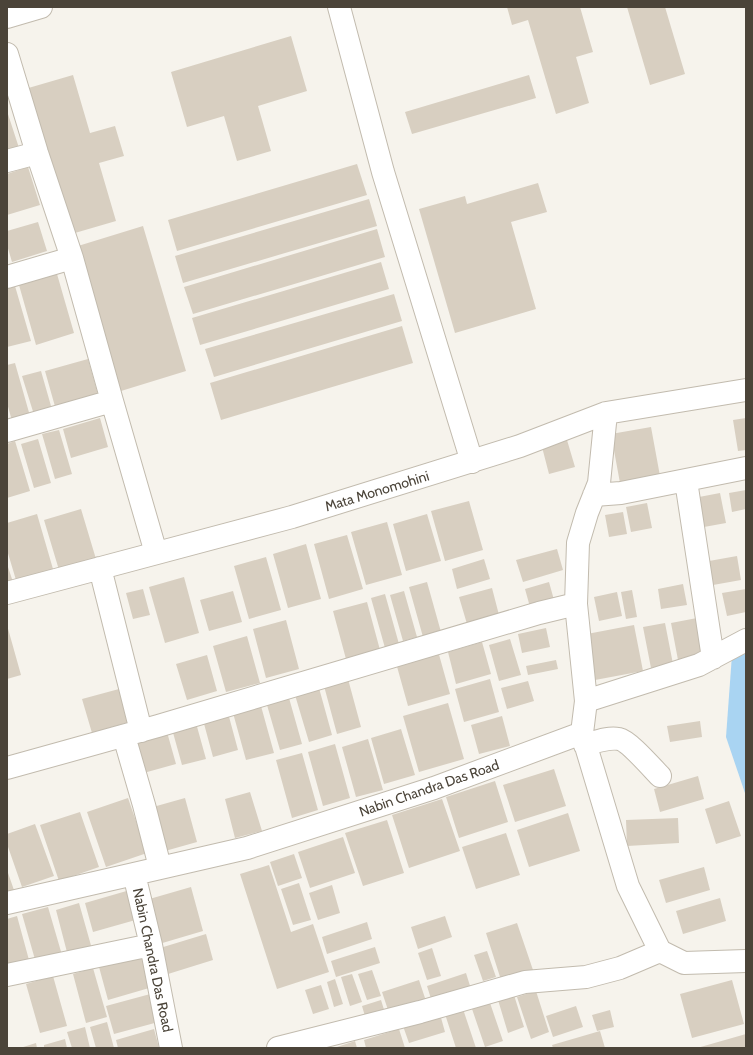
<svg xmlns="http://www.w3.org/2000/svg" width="753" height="1055" viewBox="0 0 753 1055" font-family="Cabin,sans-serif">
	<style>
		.water { fill: #a9d4f2 }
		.building { fill: #d8cfc1 }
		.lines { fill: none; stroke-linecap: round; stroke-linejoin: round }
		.minor-casing { stroke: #c2bbae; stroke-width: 24 }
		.minor { stroke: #fff; stroke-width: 22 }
		.labels { text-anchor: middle; stroke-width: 4; stroke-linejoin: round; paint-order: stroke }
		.street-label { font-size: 14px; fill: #4b4439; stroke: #fff }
	</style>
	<rect width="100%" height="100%" fill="#f6f3ec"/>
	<path class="water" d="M746,627V796L726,737L733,641Z"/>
	<path class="building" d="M507,7H580L593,52L576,57L589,103L556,114L528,20L512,25Z
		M627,7H665L685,74L650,85Z
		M291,36L307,91L258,106L271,151L237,161L224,116L187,127L171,72Z
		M73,75L90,133L115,126L124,156L99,163L116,221L68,235L25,89Z
		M529,75L536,98L412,134L405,112Z
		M7,111L20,151L7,155Z
		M357,164L367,195L177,251L168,220Z
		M28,167L40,205L7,215V174Z
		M538,183L547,212L511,222L536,309L455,333L419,209L465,196L467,204Z
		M369,199L377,226L183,283L175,256Z
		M38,222L47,251L12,262L7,245V231Z
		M143,226L186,371L121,391L78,246Z
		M377,229L385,257L193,314L184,287Z
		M381,262L389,289L200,345L192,318Z
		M57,274L74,333L36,345L19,285Z
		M15,286L31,341L7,347V288Z
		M394,294L402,321L214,377L205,349Z
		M402,326L413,363L221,420L210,383Z
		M88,359L99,398L56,410L45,371Z
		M15,363L30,416L12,421L7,403V365Z
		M41,371L53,413L35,418L22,376Z
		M100,418L108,447L71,458L63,429Z
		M746,418V450L738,451L733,420Z
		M651,427L660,476L620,483L611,434Z
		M59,430L72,474L55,479L42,434Z
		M38,439L51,483L34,488L21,444Z
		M567,440L575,467L549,474L542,447Z
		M15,441L30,491L7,498V444Z
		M746,490V509L732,512L729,493Z
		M720,493L726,523L704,527L699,497Z
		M469,501L483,550L445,561L431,511Z
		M647,503L652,528L631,532L626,507Z
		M81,509L96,559L59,570L44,520Z
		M623,512L627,534L609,537L605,515Z
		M37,514L53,569L16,580L7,550V523Z
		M427,514L441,561L406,571L393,524Z
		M387,522L402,575L366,585L351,532Z
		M347,535L363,589L329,599L314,544Z
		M306,544L321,599L288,608L273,554Z
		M557,549L563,570L523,582L516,560Z
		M737,556L741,580L713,585L709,561Z
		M266,557L281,610L249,619L234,566Z
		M484,559L490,579L457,589L452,569Z
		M7,564L13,582L7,584Z
		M184,577L199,633L165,643L149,587Z
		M427,582L441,632L423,637L409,587Z
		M549,582L554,600L530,607L525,589Z
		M683,584L687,605L661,609L658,589Z
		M492,588L499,615L467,624L459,597Z
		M143,589L150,615L133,619L126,593Z
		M746,589V612L727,616L722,593Z
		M632,590L637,617L626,619L621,592Z
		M233,591L242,622L209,631L200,600Z
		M404,591L417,637L403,641L390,595Z
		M617,592L622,616L599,621L594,597Z
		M385,594L399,644L385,648L371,598Z
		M367,602L380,650L346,659L333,611Z
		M697,618L704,656L678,660L671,623Z
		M286,620L299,669L266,678L253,629Z
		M665,623L673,664L651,668L643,627Z
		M7,625L21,675L7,679Z
		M634,625L643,671L595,680L587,634Z
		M546,628L550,647L522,653L518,634Z
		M247,636L260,683L226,692L213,646Z
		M510,639L521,675L499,681L489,645Z
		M482,642L491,674L456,684L448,652Z
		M438,651L450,694L408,706L396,663Z
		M207,655L217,691L187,700L176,664Z
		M556,660L558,669L528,675L526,666Z
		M348,679L361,727L337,734L324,686Z
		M490,679L499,712L464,722L455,689Z
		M528,681L534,701L507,709L501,688Z
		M319,688L332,735L309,742L295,695Z
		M119,689L129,722L92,733L82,699Z
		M289,698L302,744L280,750L267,705Z
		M448,703L464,759L419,772L403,716Z
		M261,706L274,753L246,760L233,713Z
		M228,713L238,750L213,757L203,720Z
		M502,716L510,746L479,754L471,725Z
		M700,721L702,737L670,742L667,726Z
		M196,723L206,759L182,765L172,729Z
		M401,729L415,775L384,784L371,738Z
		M167,732L176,764L140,774L131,742Z
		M368,739L383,790L356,797L342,747Z
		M335,744L350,798L323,806L308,752Z
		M302,753L318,810L292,818L276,760Z
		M554,769L566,806L515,822L503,785Z
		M698,776L704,799L660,812L654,789Z
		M495,781L508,822L459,838L446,797Z
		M250,792L262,831L235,838L225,799Z
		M128,798L147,853L106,867L87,812Z
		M185,798L197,842L165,851L153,807Z
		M442,799L460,851L409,868L392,815Z
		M729,801L741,836L716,844L705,809Z
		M80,812L99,867L59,881L40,825Z
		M568,813L580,851L529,867L517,830Z
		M678,818L679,843L627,846L626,820Z
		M387,820L404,873L363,886L345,833Z
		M35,824L54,876L22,887L7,844V834Z
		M506,833L520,875L476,889L462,847Z
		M343,837L355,873L310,888L298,852Z
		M294,854L302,878L278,886L270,862Z
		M269,865L291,932L313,924L329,972L277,989L240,874Z
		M704,867L710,890L666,903L659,880Z
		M7,870L15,893L7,896Z
		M299,883L311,920L293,925L281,889Z
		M332,885L340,913L318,920L309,893Z
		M191,887L203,931L159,944L146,900Z
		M130,890L139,919L93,932L85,903Z
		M720,898L726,921L683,934L676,911Z
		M79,903L92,949L68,956L56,910Z
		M48,907L62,955L36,963L22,914Z
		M17,916L29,960L7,966V919Z
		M445,916L452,937L418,949L411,927Z
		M367,922L372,939L327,954L322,937Z
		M517,923L533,970L501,980L486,933Z
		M206,934L213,960L168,974L160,948Z
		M375,947L380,963L336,977L331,961Z
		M432,948L441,976L427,980L418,953Z
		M487,951L496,977L483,981L474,955Z
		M146,954L156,986L108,1000L99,967Z
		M93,968L107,1017L86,1023L73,974Z
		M372,970L381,996L367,1000L358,974Z
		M466,973L471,989L432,1002L427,986Z
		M352,974L362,1002L350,1006L341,977Z
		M53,976L67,1026L40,1033L26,984Z
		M335,979L343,1004L334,1007L327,982Z
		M419,980L427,1004L390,1016L382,992Z
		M732,980L744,1024L692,1038L680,994Z
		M321,985L329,1009L313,1014L305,990Z
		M536,991L549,1032L531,1039L517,997Z
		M154,993L162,1021L114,1034L106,1006Z
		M514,995L524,1027L508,1033L498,1000Z
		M381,1000L386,1016L367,1023L362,1006Z
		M489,1000L503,1041L485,1047L471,1006Z
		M462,1006L476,1048H456L444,1011Z
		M576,1006L583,1027L553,1037L546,1016Z
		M610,1010L614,1027L597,1031L592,1015Z
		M440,1014L445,1032L409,1043L403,1026Z
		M107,1022L114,1048H96L90,1027Z
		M85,1027L90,1048H72L67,1032Z
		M154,1029L159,1048H118L116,1040Z
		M399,1029L405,1048H366L364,1040Z
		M600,1031L605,1048H553L552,1045Z
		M746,1034V1048H697Z
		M65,1039L67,1048H44V1045Z
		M355,1041L357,1048H334Z
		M36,1043L37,1048H20Z"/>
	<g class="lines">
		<g class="minor-casing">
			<path id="minor" d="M339,7L383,172L472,462
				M7,17L41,7
				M7,54L37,153L72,258L112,401L156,553
				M7,161L37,153
				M7,277L72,258
				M606,413L599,483L587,513L578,543L576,604L586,701L582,733L628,886L660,951L684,963L746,961
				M7,431L112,401
				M686,481L713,658
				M594,495L621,493L746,468
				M100,568L141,731
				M7,593L292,517L520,446L606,413L746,390
				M586,701L699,665L746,640
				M124,736L144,805L160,867
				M585,745C596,742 607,737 619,739C629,741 652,768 660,776
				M7,768L158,726L539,613L576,604
				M7,903L134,874
				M7,975L151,945
				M171,1048L151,945L134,874L247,848L434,788L582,733
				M278,1048L420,1012L525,982L586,977L620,968L660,951"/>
		</g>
		<use href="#minor" class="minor"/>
	</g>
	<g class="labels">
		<g class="street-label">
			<text transform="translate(377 491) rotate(-17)" y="5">Mata Monomohini</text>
			<text transform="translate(429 788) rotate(-19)" y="5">Nabin Chandra Das Road</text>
			<text transform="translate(153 960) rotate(78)" y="5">Nabin Chandra Das Road</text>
		</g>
	</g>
	<rect width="753" height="1055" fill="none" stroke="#4b4439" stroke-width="16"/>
</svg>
